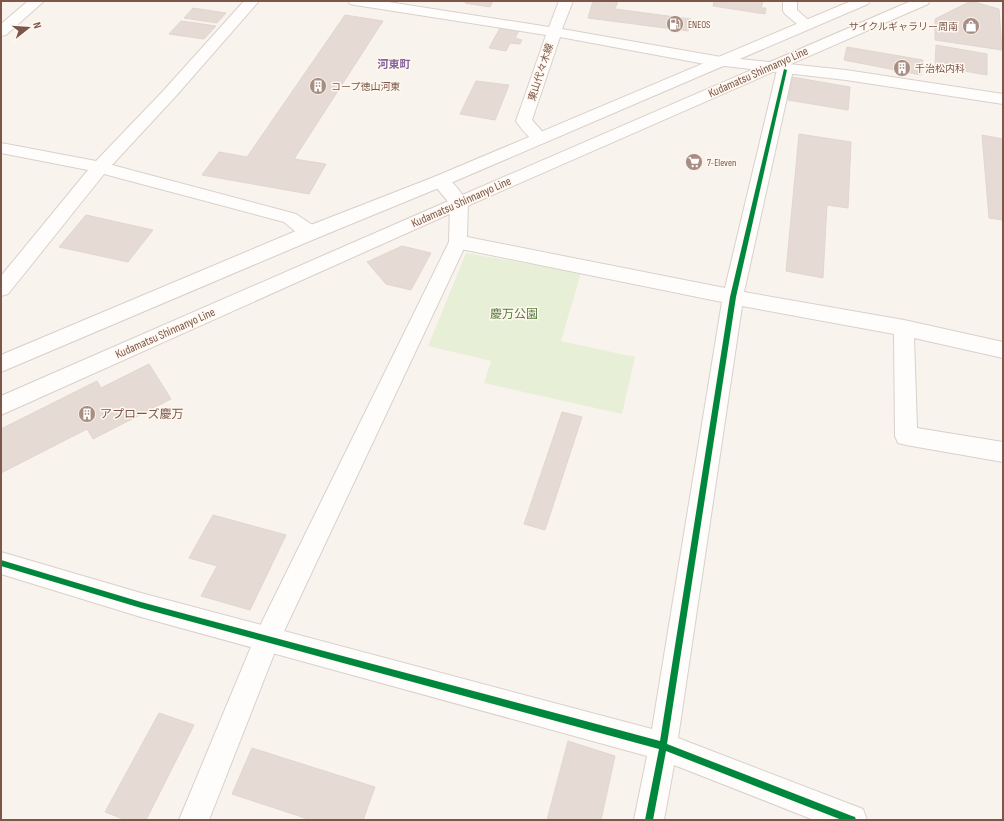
<svg xmlns="http://www.w3.org/2000/svg" width="1004" height="821" viewBox="0 0 1004 821" font-family="'Sofia Sans Condensed','Noto Sans JP',sans-serif">
	<style>
		.green { fill: #e7f0d7 }
		.building { fill: #e6dad4; stroke: #e2d5cf }
		.lines { fill: none; stroke-linecap: round; stroke-linejoin: round }
		.minor-casing { stroke: #d9d0cb; stroke-width: 2 }
		.tertiary-casing { stroke: #d9d0cb; stroke-width: 2 }
		.secondary-casing { stroke: #d9cec9; stroke-width: 2 }
		.minor { fill: #fefdfc; fill-rule: evenodd }
		.tertiary { fill: #fefdfc; fill-rule: evenodd }
		.secondary { fill: #fefdfc; fill-rule: evenodd }
		.cycleway-casing { stroke: #fff8f0; stroke-width: 2 }
		.cycleway { fill: #00873e; fill-rule: evenodd }
		.labels { text-anchor: middle; stroke-width: 3; stroke-linejoin: round; paint-order: stroke }
		.far-poi-label { font-size: 10px; fill: #7b5649; stroke: #fff8f0; text-anchor: start }
		.far-street-label { font-size: 10px; fill: #7b5649; stroke: #fff8f0 }
		.far-neighbourhood-label { font-size: 11px; font-weight: bold; fill: #85659e; stroke: #fff8f0 }
		.street-label { font-size: 12px; fill: #7b5649; stroke: #fff8f0 }
		.park-label { font-size: 12px; fill: #567b3d; stroke: #fff8f0 }
		.poi-label { font-size: 12px; fill: #7b5649; stroke: #fff8f0; text-anchor: start }
	</style>
	<rect width="100%" height="100%" fill="#f9f3ed"/>
	<path class="green" d="M466,253L581,273L561,341L635,357L622,414L484,383L491,361L428,346Z"/>
	<path class="building" d="M466,1H493L490,7L465,3Z
		M593,1H618L615,9L691,19L688,31L588,18Z
		M714,1H763L761,8H766L765,14L713,6Z
		M971,1L999,9L1002,50L935,40V19Z
		M193,8L226,13L217,23L184,18Z
		M345,15L383,21L294,159L326,164L309,194L202,175L219,152L247,157Z
		M181,21L216,26L204,39L169,34Z
		M500,28L519,31L515,38L522,40L520,44L510,43L506,51L489,48Z
		M936,45L987,54V75L935,66Z
		M847,47L923,60L921,75L844,60Z
		M792,77L850,87L848,110L788,100Z
		M476,81L509,85L495,120L460,114Z
		M799,134L851,142L848,208L827,205L823,278L786,271Z
		M982,135L1003,139V220L989,218Z
		M86,215L153,230L128,262L59,247Z
		M402,246L431,253L411,290L386,284L367,262Z
		M149,364L171,399L93,439L87,429L1,473V429L97,381L101,388Z
		M562,412L582,417L545,530L524,524Z
		M213,515L286,535L250,610L201,596L217,566L189,558Z
		M159,713L194,725L146,820H126L105,812Z
		M568,741L615,756L601,820H547Z
		M252,748L375,787L363,820H311L232,794Z"/>
	<g class="lines">
		<g class="minor-casing">
			<path id="minor" d="M28,1H44L6,35L1,36V24Z
				M244,1H259L176,96L112,165L296,214L317,228L319,233L317,238C303,241 294,230 284,222L104,174L8,294L1,296V276L88,170L1,153V143L96,161L164,90Z
				M348,1H382L549,27L559,1H573L562,29L721,57L726,59L729,62L726,65L721,67L560,37L532,120L548,138L546,142C533,145 523,131 516,121L546,35L355,5L350,4Z
				M783,1H797V10L814,25L812,28L807,29L802,28L785,14L783,11Z
				M785,65L790,67L793,70L744,292L904,320L1003,342V358L914,338L917,428L1003,442V462L906,445L898,443L895,436L894,334L742,306L678,738L863,809L867,820H814L674,765L664,820H634L647,756L141,617L1,574V552L141,593L652,729L722,302L451,247L449,242L450,204L431,181L434,177C438,176 442,175 447,177C453,182 464,196 468,203L467,237L725,288L777,70L780,67Z"/>
		</g>
		<g class="tertiary-casing">
			<path id="tertiary" d="M721,57L846,70L1003,94V104L846,80L716,65L713,62L716,59Z
				M458,236L465,237L467,242L278,644L209,820H179L258,630L449,242L451,237Z"/>
		</g>
		<g class="secondary-casing">
			<path id="secondary" d="M851,1H870L868,4L446,185L317,238L1,372V355L303,228L434,177Z
				M911,1H930L928,4L465,207L1,415V396L453,199Z"/>
		</g>
		<use href="#minor" class="minor"/>
		<use href="#tertiary" class="tertiary"/>
		<use href="#secondary" class="secondary"/>
		<g class="cycleway-casing">
			<path id="cycleway" d="M784,69L787,70L736,297L667,744L852,816L855,817L856,820H842L666,751L653,820H645L659,749L141,608L1,566V560L141,602L660,741L730,297Z"/>
		</g>
		<use href="#cycleway" class="cycleway"/>
	</g>
	<defs>
		<g id="fuel-disc" transform="scale(0.9)"><circle r="9.5" fill="#a78d82" stroke="#fff8f0"/><path d="M-5.5-6h7V0h2V4h1.3V-2.5L3-4.5l.8-.8L6-3V5H2.5V1h-1V6h-7ZM-4.2-4.7v3.2H.2V-4.7Z" fill="#fff"/></g>
		<g id="shop-disc" transform="scale(0.9)"><circle r="9.5" fill="#a78d82" stroke="#fff8f0"/><path d="M-5-2.5h2.3a2.7 3.5 0 0 1 5.4 0H5L5.5 6h-11ZM-1.5-2.5h3a1.5 2.3 0 0 0-3 0Z" fill="#fff"/></g>
		<g id="building-disc" transform="scale(0.9)"><circle r="9.5" fill="#a78d82" stroke="#fff8f0"/><path d="M-4-6H4V6H1V3H-1V6H-4ZM-2.5-4.3h1.7v1.8h-1.7ZM.8-4.3h1.7v1.8H.8ZM-2.5-1h1.7V.8h-1.7ZM.8-1h1.7V.8H.8Z" fill="#fff"/></g>
		<g id="supermarket-disc" transform="scale(0.9)"><circle r="9.5" fill="#a78d82" stroke="#fff8f0"/><path d="M-6-5.5h2.5l.6 2H6L4.5 2H-2.5L-4.4-4H-6ZM-1.5 3.2a1.3 1.3 0 1 0 .1 0ZM3 3.2a1.3 1.3 0 1 0 .1 0Z" fill="#fff"/></g>
	</defs>
	<g fill-rule="evenodd">
		<use href="#fuel-disc" x="675" y="24"/>
		<use href="#shop-disc" x="971" y="26"/>
		<use href="#building-disc" x="902" y="68"/>
		<use href="#building-disc" x="318" y="86"/>
		<use href="#supermarket-disc" x="694" y="162"/>
		<use href="#building-disc" x="87" y="414"/>
	</g>
	<g class="labels">
		<g class="far-poi-label">
			<text x="688" y="28">ENEOS</text>
			<text x="958" y="30" text-anchor="end">サイクルギャラリー周南</text>
			<text x="915" y="72">千治松内科</text>
			<text x="331" y="90">コープ徳山河東</text>
			<text x="707" y="166">7-Eleven</text>
		</g>
		<g class="far-street-label">
			<text transform="translate(540 72) rotate(-72)" y="4">東山代々木線</text>
		</g>
		<g class="far-neighbourhood-label">
			<text x="394" y="68">河東町</text>
		</g>
		<g class="street-label">
			<text transform="translate(758 72) rotate(-24)" y="4">Kudamatsu Shinnanyo Line</text>
			<text transform="translate(461 202) rotate(-24)" y="4">Kudamatsu Shinnanyo Line</text>
			<text transform="translate(165 333) rotate(-24)" y="4">Kudamatsu Shinnanyo Line</text>
		</g>
		<g class="park-label">
			<text x="514" y="318">慶万公園</text>
		</g>
		<g class="poi-label">
			<text x="100" y="418">アプローズ慶万</text>
		</g>
	</g>
	<rect width="1004" height="821" fill="none" stroke="#7b5649" stroke-width="4"/>
	<g transform="translate(28 28) rotate(73)" stroke="#fff8f0" stroke-width="3" paint-order="stroke">
	<path d="M0-3L7 15L0 10L-7 15Z" fill="#7b5649"/>
	<text y="-6" font-size="11" font-weight="bold" text-anchor="middle" fill="#7b5649">N</text>
	</g>
</svg>
